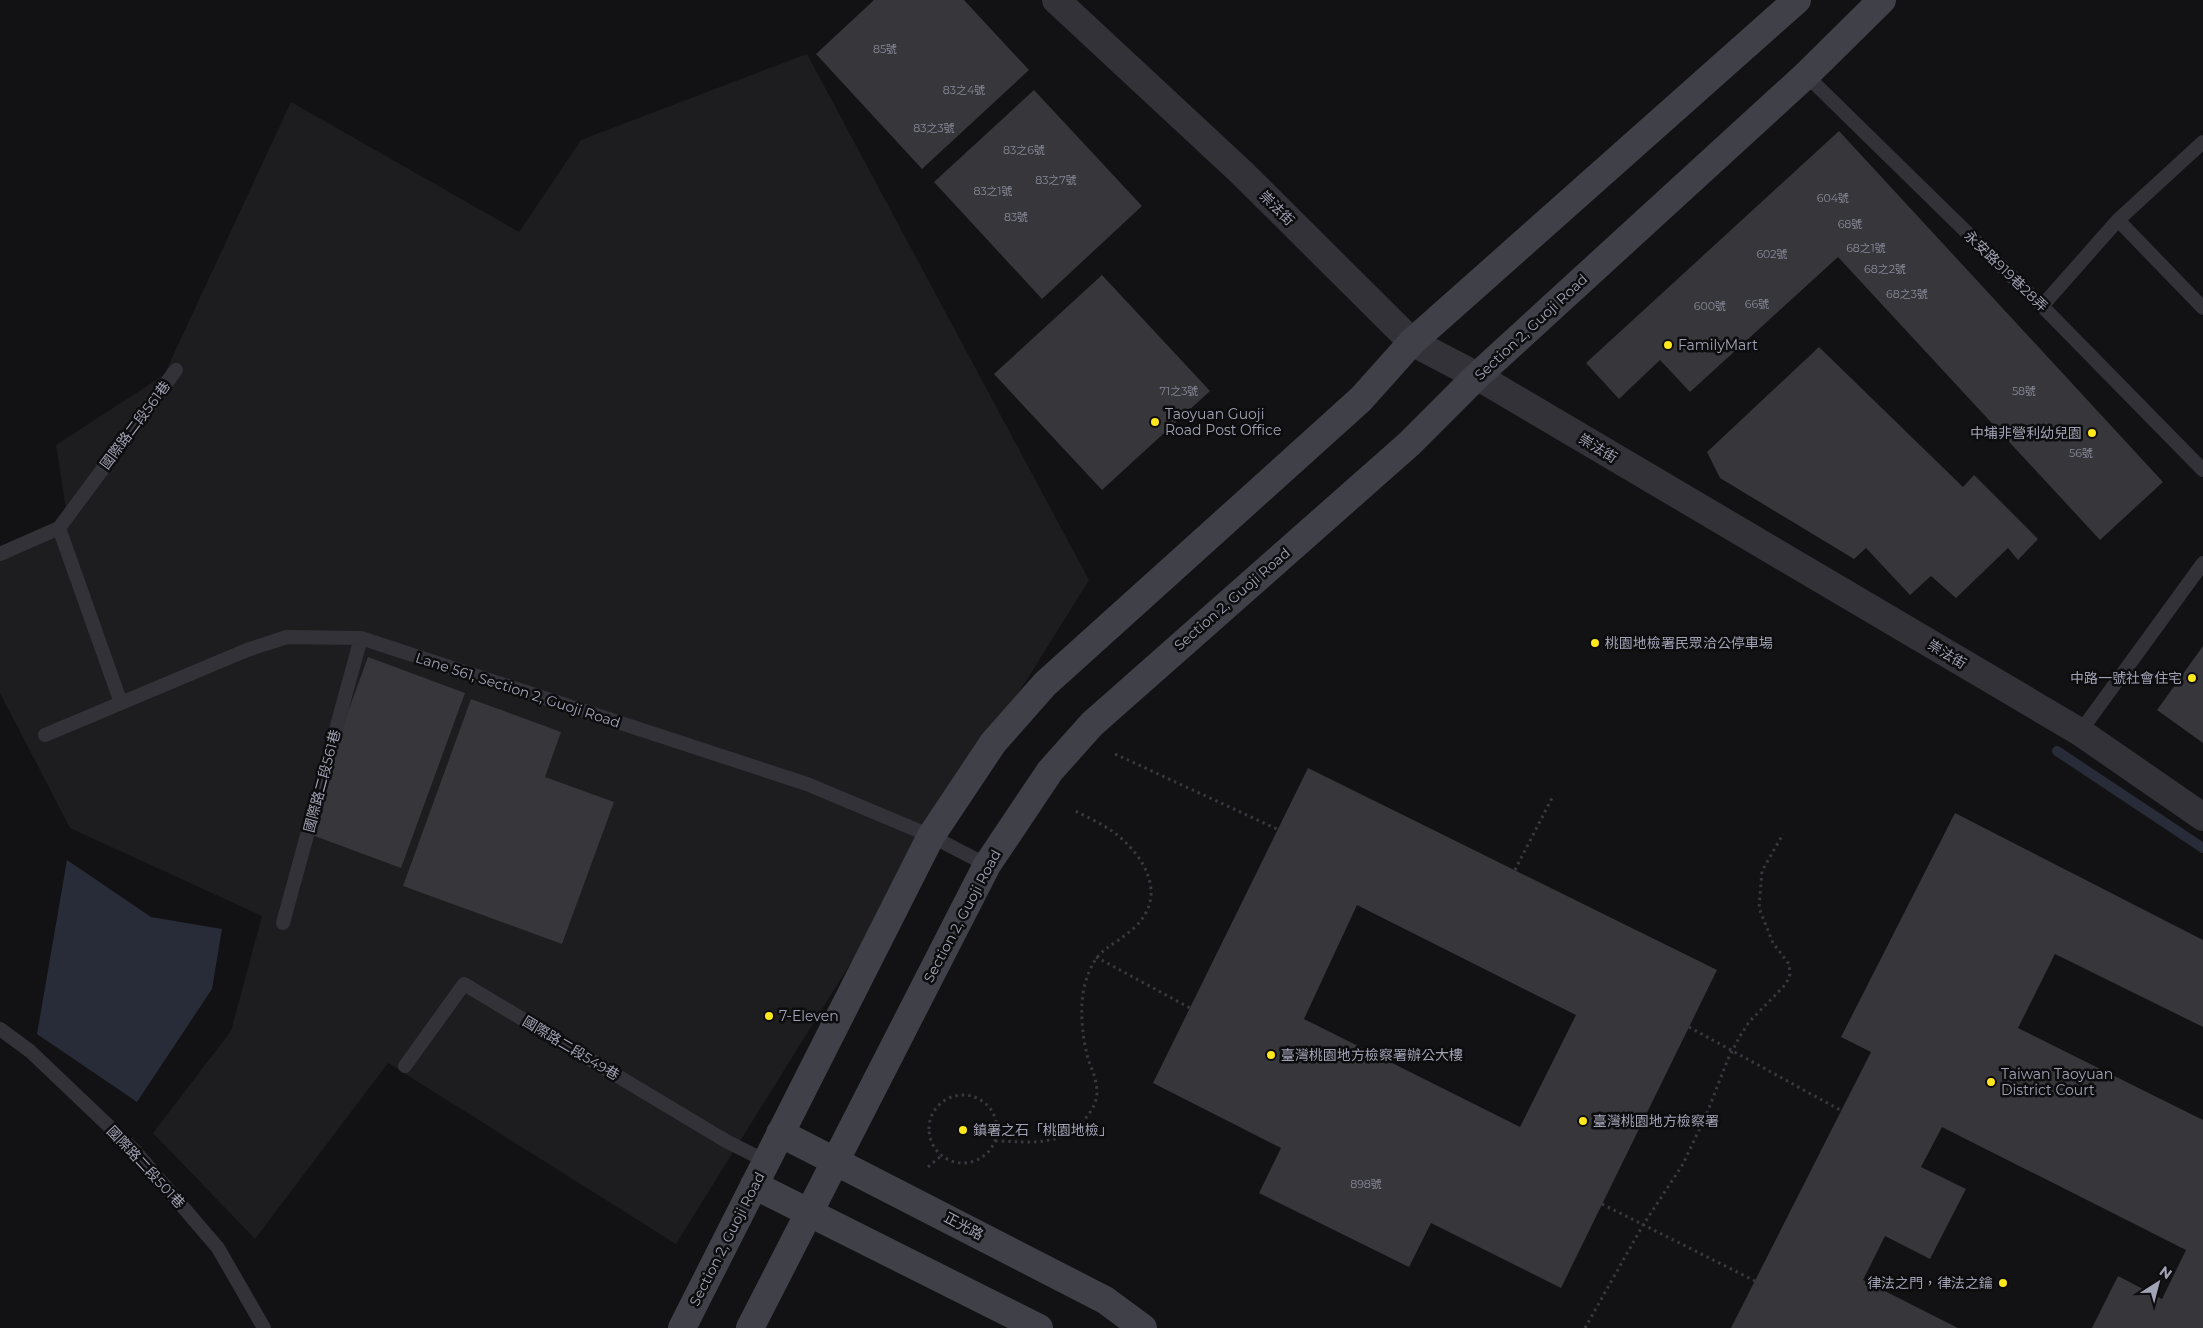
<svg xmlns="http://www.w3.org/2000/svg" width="2203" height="1328" viewBox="0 0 2203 1328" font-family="Montserrat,'Noto Sans TC',sans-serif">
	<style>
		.built { fill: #1d1d20 }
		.water { fill: #272c38 }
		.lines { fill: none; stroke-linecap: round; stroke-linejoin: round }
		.stream { stroke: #272c38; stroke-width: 10 }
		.building { fill: #36363b; fill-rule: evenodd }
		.path { stroke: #383840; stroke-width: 3; stroke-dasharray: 2.5 4; stroke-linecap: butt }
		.lane { stroke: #333239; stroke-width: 14 }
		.street { stroke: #333239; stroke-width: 28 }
		.secondary { stroke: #404049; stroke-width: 28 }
		.poi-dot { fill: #ffe71e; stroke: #0d0c0e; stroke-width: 2 }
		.labels { text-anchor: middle; stroke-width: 5; stroke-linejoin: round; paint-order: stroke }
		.number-label { font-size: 11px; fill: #868896 }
		.street-label { font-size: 14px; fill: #a1a3b5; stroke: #0d0c0e }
		.poi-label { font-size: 14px; fill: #a1a3b5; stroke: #0d0c0e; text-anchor: start }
	</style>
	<rect width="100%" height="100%" fill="#121113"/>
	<path class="built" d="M807,54L1089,580L676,1244L388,1063L255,1239L153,1133L231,1031L262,916L70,828L0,693V553L67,515L56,445L164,375L291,102L519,232L581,140Z"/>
	<path class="water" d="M67,860L151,917L222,929L212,989L137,1102L37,1034Z"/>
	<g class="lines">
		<path class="stream" d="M2057,751L2203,848"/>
	</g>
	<path class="building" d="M874,0H964L1029,70L922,169L816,54Z
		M1034,90L1142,206L1042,299L934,182Z
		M1839,131L2163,482L2100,540L1838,257L1690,392L1660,360L1619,399L1586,363Z
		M1102,275L1210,391L1102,490L994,374Z
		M1819,347L1963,487L1974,475L2038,539L2018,560L2008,548L1956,598L1931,576L1910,595L1866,548L1854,559L1720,478L1707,452Z
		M2203,646V743L2157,710Z
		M368,657L465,693L401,868L304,832Z
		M471,699L561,732L545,777L614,802L562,944L403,886Z
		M1308,768L1717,970L1561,1288L1431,1223L1409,1267L1259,1193L1281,1148L1153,1083ZM1357,905L1576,1015L1520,1127L1304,1019Z
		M1955,813L2203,940V1027L2055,954L2018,1028L2203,1120V1328H2092L2118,1276L2162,1299L2186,1250L1942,1127L1921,1167L1966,1189L1930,1259L1885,1236L1863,1280L1958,1328H1731L1871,1052L1841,1037Z"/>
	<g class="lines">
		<path class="path" d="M1115,754L1277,829
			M1515,870L1553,796
			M1096,957L1190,1008
			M1689,1027L1842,1111
			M929 1129a34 34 0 1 1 68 0a34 34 0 1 1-68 0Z
			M995,1141C1032,1142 1063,1148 1088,1115C1095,1106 1099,1095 1096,1084C1095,1075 1091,1067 1088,1059C1082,1035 1079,1007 1085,984C1096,945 1111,950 1136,926C1167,895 1145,857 1116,834C1103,824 1087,817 1073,810
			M928,1167L941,1156
			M1602,1204L1755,1281
			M1585,1328L1643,1225L1683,1164L1707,1113L1728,1059L1740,1036L1749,1022L1786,984L1790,974L1789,964L1773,943L1759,908L1762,871L1783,834"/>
		<path class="lane" d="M1806,75L2042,306L2203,470
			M2118,220L2203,308
			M2042,306L2118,220L2203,142
			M59,528L121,703
			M0,554L59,528L176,370
			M2080,732L2203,563
			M45,735L247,650L287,637L361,638L807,784L931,836L987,865
			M283,923L361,638
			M0,1029L30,1051L135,1151L218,1248L264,1328
			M405,1066L464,984L726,1141L766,1161"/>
		<path class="street" d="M1056,0L1241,172L1412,342L1477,376L2080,732L2203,817"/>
		<path class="secondary" d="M780,1133L1105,1300L1143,1328
			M754,1185L1039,1328
			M682,1328L931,836L993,743L1045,684L1361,399L1412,342L1797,0
			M750,1328L987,865L1050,771L1092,724L1409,444L1477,376L1806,75L1882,0"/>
	</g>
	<g class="poi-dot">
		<circle cx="1668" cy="345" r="5"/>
		<circle cx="1155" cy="422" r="5"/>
		<circle cx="2092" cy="433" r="5"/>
		<circle cx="1595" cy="643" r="5"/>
		<circle cx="2192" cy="678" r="5"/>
		<circle cx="769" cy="1016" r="5"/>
		<circle cx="1271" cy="1055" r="5"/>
		<circle cx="1991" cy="1082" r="5"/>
		<circle cx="1583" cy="1121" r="5"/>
		<circle cx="963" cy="1130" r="5"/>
		<circle cx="2003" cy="1283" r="5"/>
	</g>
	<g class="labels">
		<g class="number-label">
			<text x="885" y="53">85號</text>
			<text x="964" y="94">83之4號</text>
			<text x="934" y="132">83之3號</text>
			<text x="1024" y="154">83之6號</text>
			<text x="1056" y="184">83之7號</text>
			<text x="993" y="195">83之1號</text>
			<text x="1833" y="202">604號</text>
			<text x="1016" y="221">83號</text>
			<text x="1850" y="228">68號</text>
			<text x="1866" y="252">68之1號</text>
			<text x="1772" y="258">602號</text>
			<text x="1885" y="273">68之2號</text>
			<text x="1907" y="298">68之3號</text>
			<text x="1757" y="308">66號</text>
			<text x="1710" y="310">600號</text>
			<text x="1179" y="395">71之3號</text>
			<text x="2024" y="395">58號</text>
			<text x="2081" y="457">56號</text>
			<text x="1366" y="1188">898號</text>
		</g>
		<g class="street-label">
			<text transform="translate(1277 208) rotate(45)" y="5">崇法街</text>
			<text transform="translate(2006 271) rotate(44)" y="5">永安路919巷28弄</text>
			<text transform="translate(1531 327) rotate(-43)" y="5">Section 2, Guoji Road</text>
			<text transform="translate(135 425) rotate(-53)" y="5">國際路二段561巷</text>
			<text transform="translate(1598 448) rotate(31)" y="5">崇法街</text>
			<text transform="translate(1232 599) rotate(-41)" y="5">Section 2, Guoji Road</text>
			<text transform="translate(1947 654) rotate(31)" y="5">崇法街</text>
			<text transform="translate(518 690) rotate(18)" y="5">Lane 561, Section 2, Guoji Road</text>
			<text transform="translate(322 781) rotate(-75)" y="5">國際路二段561巷</text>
			<text transform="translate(962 916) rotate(-62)" y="5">Section 2, Guoji Road</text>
			<text transform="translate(571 1048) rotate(31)" y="5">國際路二段549巷</text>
			<text transform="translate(146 1167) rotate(47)" y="5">國際路二段501巷</text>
			<text transform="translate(964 1226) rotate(28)" y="5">正光路</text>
			<text transform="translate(727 1239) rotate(-63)" y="5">Section 2, Guoji Road</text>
		</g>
		<g class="poi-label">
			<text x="1678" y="350">FamilyMart</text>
			<text x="1165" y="419">Taoyuan Guoji<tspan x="1165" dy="16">Road Post Office</tspan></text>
			<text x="2082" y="438" text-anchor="end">中埔非營利幼兒園</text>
			<text x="1605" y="648">桃園地檢署民眾洽公停車場</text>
			<text x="2182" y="683" text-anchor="end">中路一號社會住宅</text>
			<text x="779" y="1021">7-Eleven</text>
			<text x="1281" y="1060">臺灣桃園地方檢察署辦公大樓</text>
			<text x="2001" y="1079">Taiwan Taoyuan<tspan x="2001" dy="16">District Court</tspan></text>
			<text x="1593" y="1126">臺灣桃園地方檢察署</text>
			<text x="973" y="1135">鎮署之石「桃園地檢」</text>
			<text x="1993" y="1288" text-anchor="end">律法之門，律法之鑰</text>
		</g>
	</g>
	<g transform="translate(2158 1283) rotate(36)" stroke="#0d0c0e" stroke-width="4" paint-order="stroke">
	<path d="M0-4L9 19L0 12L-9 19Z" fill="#a1a3b5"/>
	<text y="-8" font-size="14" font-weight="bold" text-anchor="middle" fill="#a1a3b5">N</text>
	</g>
</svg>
